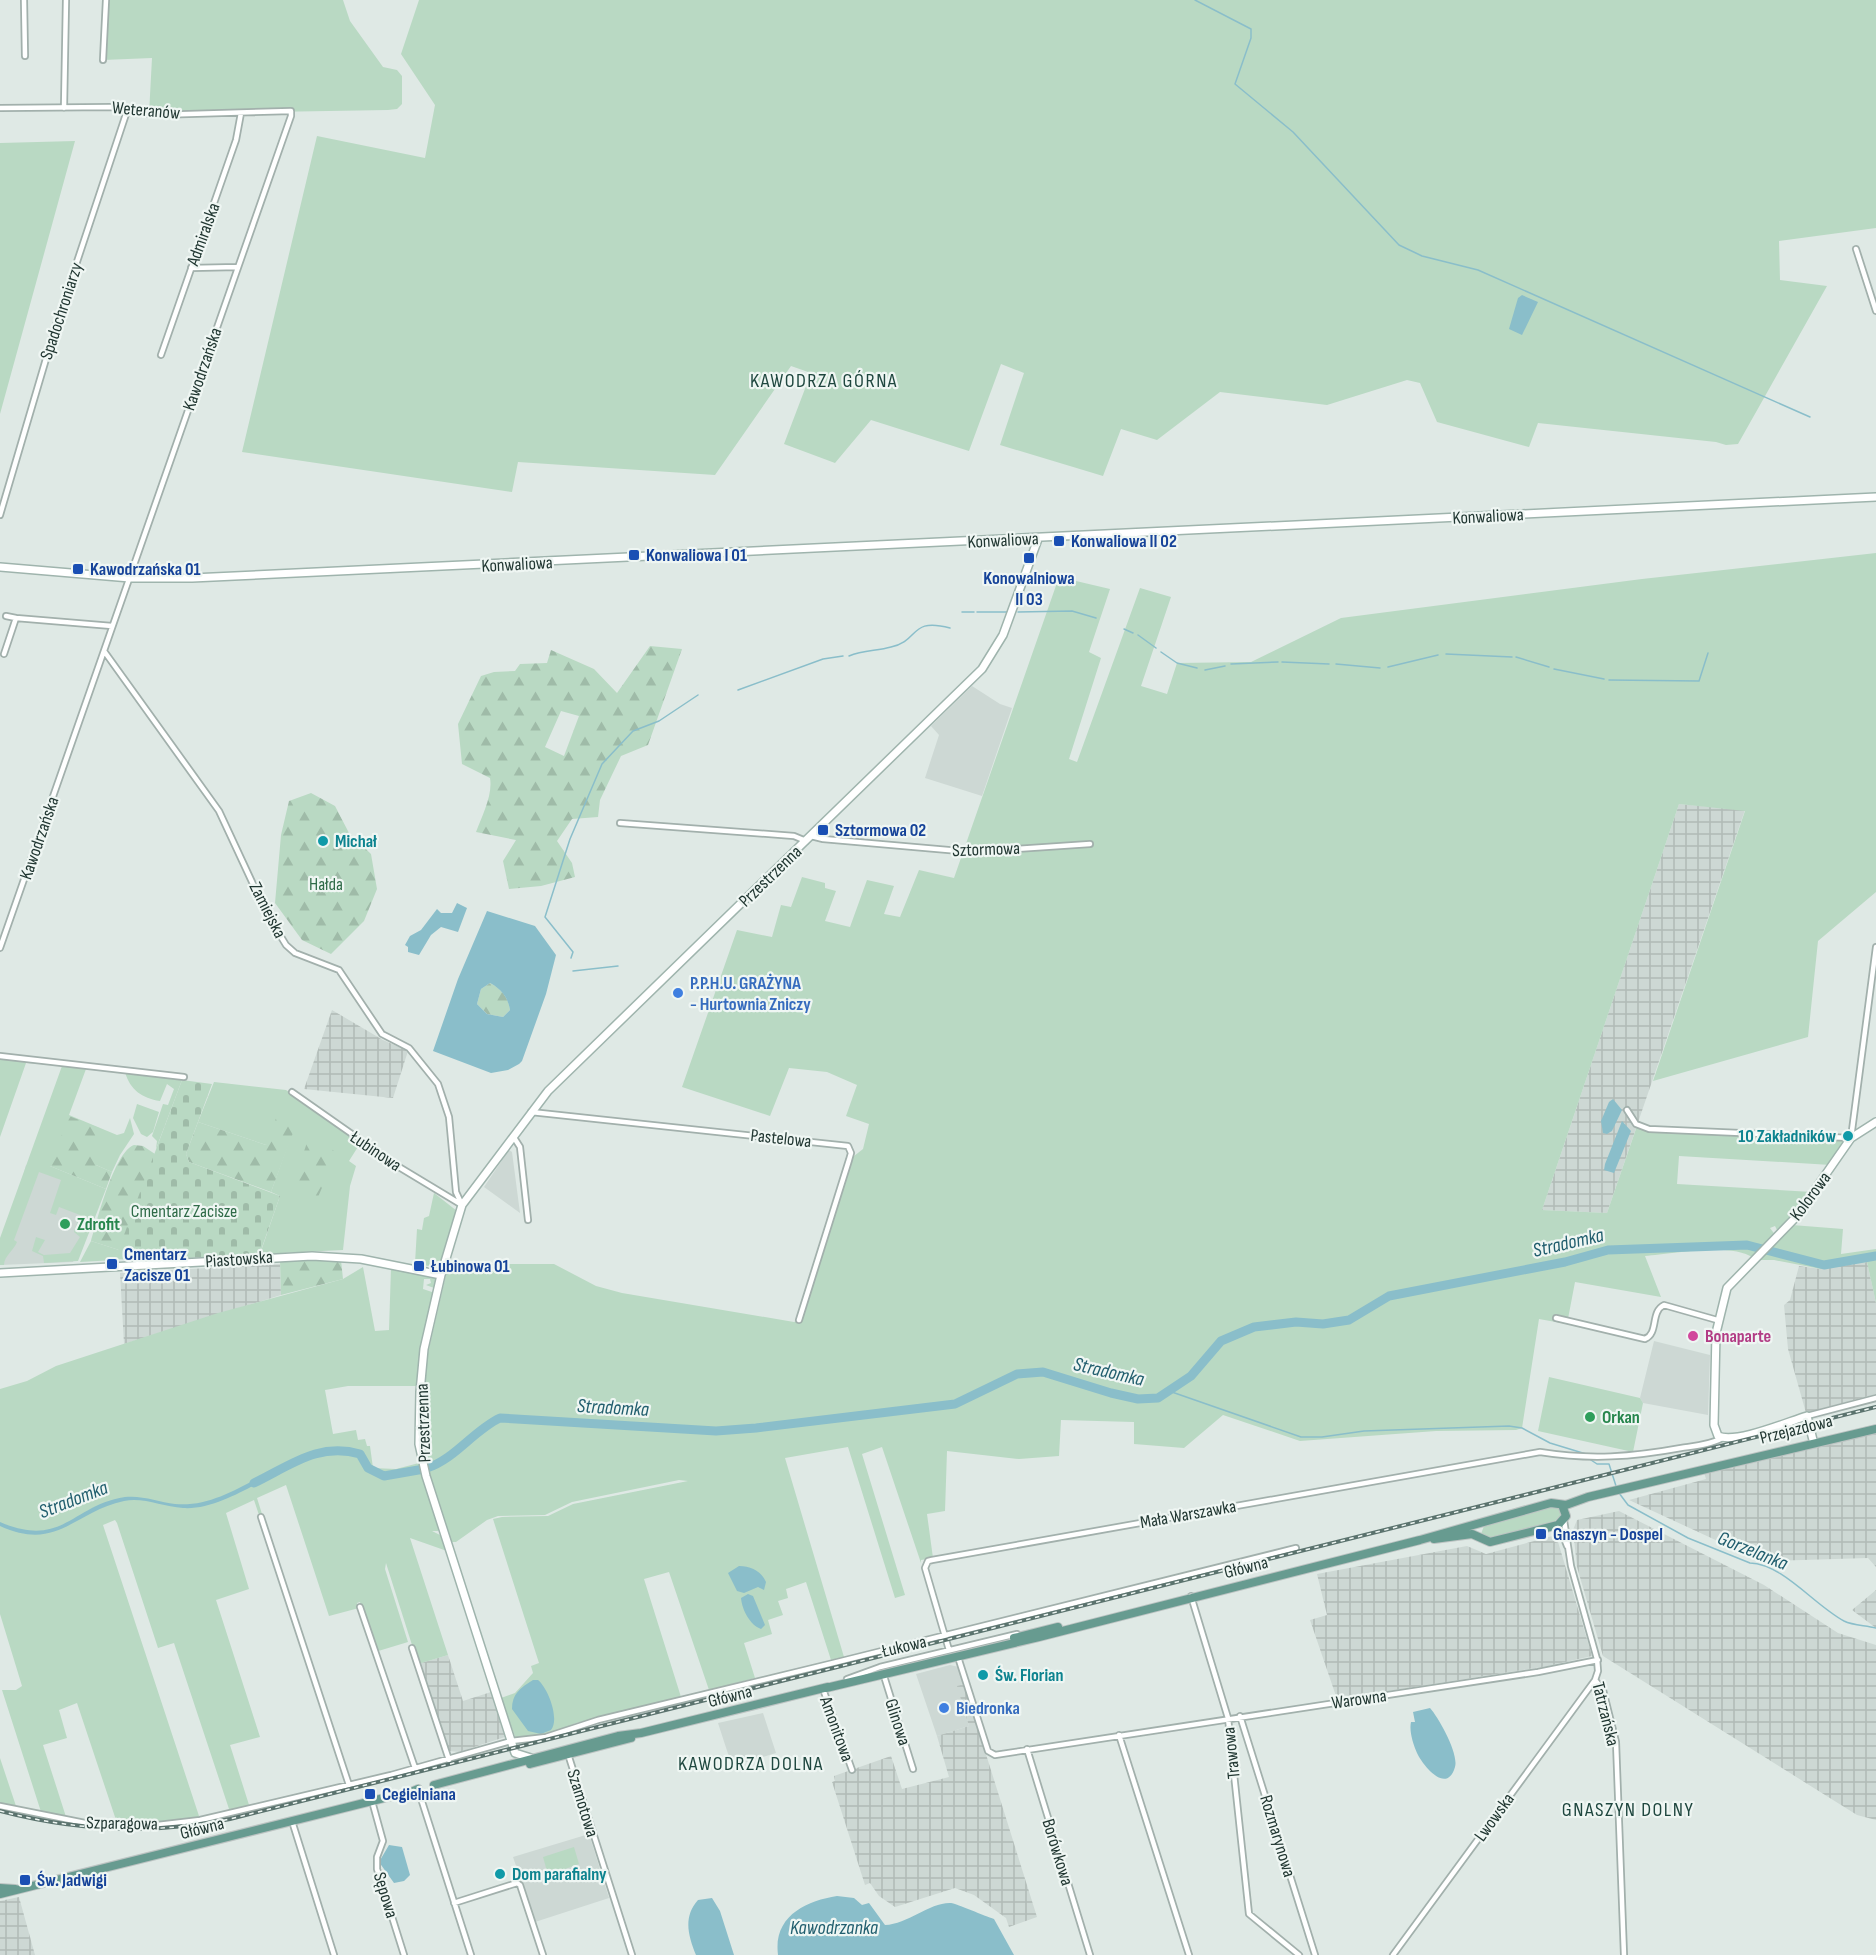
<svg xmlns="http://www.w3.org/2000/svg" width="1876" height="1955" viewBox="0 0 1876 1955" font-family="'Sofia Sans Condensed',sans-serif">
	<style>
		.built { fill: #cdd8d4 }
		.industrial { fill: url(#industrial-grid) }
		.grass { fill: #b9d9c3 }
		.forest { fill: url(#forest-firs); fill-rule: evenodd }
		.cemetery { fill: url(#cemetery-stones) }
		.water { fill: #8abeca; fill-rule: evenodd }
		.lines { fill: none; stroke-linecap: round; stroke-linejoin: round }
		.stream { stroke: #8abeca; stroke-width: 1.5 }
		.river { stroke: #8abeca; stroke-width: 9 }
		.street-casing { stroke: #a2b0ac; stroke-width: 8 }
		.secondary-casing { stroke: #9fb4ad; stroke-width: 10 }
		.primary-casing { stroke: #bcc3c2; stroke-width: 10 }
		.street { stroke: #fff; stroke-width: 4.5 }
		.secondary { stroke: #fff; stroke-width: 7 }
		.primary { stroke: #679b90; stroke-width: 8 }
		.rail-casing { stroke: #5b736e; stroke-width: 4 }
		.rail { stroke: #eff6f3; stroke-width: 1.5; stroke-dasharray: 4.5; stroke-linecap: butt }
		.transit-dot { fill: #1a4fb4; stroke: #eff6f3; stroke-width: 2 }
		.culture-dot { fill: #0f9aa8; stroke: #eff6f3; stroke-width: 2 }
		.shop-dot { fill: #3f7fe0; stroke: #eff6f3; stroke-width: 2 }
		.leisure-dot { fill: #2e9e5b; stroke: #eff6f3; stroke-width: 2 }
		.hotel-dot { fill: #d1479c; stroke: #eff6f3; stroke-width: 2 }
		.labels { text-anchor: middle; stroke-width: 4.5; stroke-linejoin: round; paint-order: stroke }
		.street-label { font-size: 18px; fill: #213732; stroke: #eff6f3 }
		.transit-label { font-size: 18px; font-weight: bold; fill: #164399; stroke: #eff6f3; text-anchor: start }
		.culture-label { font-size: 18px; font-weight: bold; fill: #0d838f; stroke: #eff6f3; text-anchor: start }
		.park-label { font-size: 18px; fill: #2f6b48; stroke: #eff6f3 }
		.shop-label { font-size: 18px; font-weight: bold; fill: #366cbe; stroke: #eff6f3; text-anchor: start }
		.leisure-label { font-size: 18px; font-weight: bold; fill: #27864d; stroke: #eff6f3; text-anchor: start }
		.hotel-label { font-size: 18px; font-weight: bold; fill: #b23c85; stroke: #eff6f3; text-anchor: start }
		.neighbourhood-label { font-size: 20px; letter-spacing: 1.5px; fill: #1f473f; stroke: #eff6f3 }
		.water-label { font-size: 20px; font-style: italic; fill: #215e6e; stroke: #eff6f3 }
	</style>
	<defs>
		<pattern id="industrial-grid" width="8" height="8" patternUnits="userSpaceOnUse" patternTransform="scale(1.5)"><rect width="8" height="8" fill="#cdd8d4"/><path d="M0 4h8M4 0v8" fill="none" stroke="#b0bab6"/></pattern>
		<pattern id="forest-firs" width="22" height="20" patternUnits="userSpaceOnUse" patternTransform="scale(1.5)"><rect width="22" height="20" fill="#b9d9c3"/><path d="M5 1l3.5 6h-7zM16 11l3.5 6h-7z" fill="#9fbba8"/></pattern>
		<pattern id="cemetery-stones" width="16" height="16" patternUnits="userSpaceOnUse" patternTransform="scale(1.5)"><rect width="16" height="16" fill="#b9d9c3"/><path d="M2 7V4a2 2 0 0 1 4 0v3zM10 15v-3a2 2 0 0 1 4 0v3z" fill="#9fbba8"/></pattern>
	</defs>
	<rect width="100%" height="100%" fill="#dfe9e5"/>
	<path class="built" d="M972,686L1000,704L1012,708L982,796L925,778L939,735L931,726Z
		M509,1150L512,1152L520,1213L484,1187Z
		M26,1165L103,1194L73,1262L0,1265Z
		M1654,1341L1710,1355L1708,1415L1643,1403L1640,1398Z
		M950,1665L959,1667L964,1684L958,1686L969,1726L937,1736L916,1674Z
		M763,1713L776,1753L732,1766L718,1723Z
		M589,1834L609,1898L535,1922L513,1857Z"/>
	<path class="industrial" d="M1679,804L1745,810L1607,1213L1542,1210Z
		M332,1010L383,1040L408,1051L393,1098L304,1089Z
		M1867,1262L1876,1303V1394L1806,1413L1788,1349L1784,1305L1790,1300L1799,1266L1821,1269Z
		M280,1264L281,1295L124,1344L120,1273Z
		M1876,1424V1567L1868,1558L1773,1561L1722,1543L1629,1500L1706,1479L1703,1469Z
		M1619,1511L1764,1585L1838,1633L1876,1645V1820L1857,1815L1603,1656L1577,1567L1573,1530L1577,1520Z
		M1556,1535L1592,1656L1548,1666L1337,1699L1310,1620L1327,1615L1317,1574L1467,1546L1486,1554Z
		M1876,1590V1628L1852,1610Z
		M448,1655L463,1701L491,1692L505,1737L459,1752L449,1751L421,1663Z
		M964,1684L1037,1917L1009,1927L1006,1918L974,1895L955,1888L895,1907L879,1896L870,1883L865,1885L832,1782L835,1781L834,1776L891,1756L902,1789L949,1777L937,1736L969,1726L957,1686Z
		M19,1897L35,1955H0V1901Z"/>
	<path class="grass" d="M106,0H343L350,21L383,67L397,70L402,76V104L397,109L388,110L149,114L152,58L103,60Z
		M419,0H1876V228L1779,241L1780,280L1827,286L1738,444L1726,445L1716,442L1538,423L1529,447L1437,422L1420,383L1407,380L1327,405L1220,392L1157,440L1121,429L1103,476L1000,445L1024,373L1001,364L969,451L871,420L835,463L784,444L811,373L791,366L715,475L518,462L512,492L242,452L317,136L425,158L435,105L401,54Z
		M75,141L0,414V143Z
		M1876,553V892L1818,941L1808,1037L1653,1081L1745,811L1679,804L1542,1210L1607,1213L1637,1126L1843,1140L1845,1142L1831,1165L1679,1156L1677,1184L1812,1192L1779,1234L1775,1226L1770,1228L1776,1236L1753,1258C1732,1242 1671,1254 1645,1256L1661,1297L1575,1282L1567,1324L1539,1319L1522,1428L1516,1430L1436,1431L1300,1441L1223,1415L1184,1448L1134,1444V1422L1061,1420L1059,1456L1019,1459L947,1451L945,1511L927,1514L933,1558L921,1560V1563L882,1447L862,1454L905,1595L895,1598L848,1447L785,1458L844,1657L831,1660L806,1582L786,1589L788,1598L778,1601L783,1615L768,1620L772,1634L744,1643L755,1678L709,1690L669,1572L644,1579L681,1697L576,1723L547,1735L516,1739L501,1698L515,1693L533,1673L531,1666L539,1663L493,1519L502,1517L548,1516L573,1504L688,1481L679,1480L572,1502L545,1515L498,1516L487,1520L456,1542H450L432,1488L422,1442L425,1366L448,1266L453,1264H554L596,1286L622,1293L794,1322L799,1320L849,1160L863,1149L869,1124L846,1116L857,1085L827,1072L789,1068L770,1116L682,1087L737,930L772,937L781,905L791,907L802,877L825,883V888L836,891L825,921L850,927L867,880L894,886L884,914L900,917L919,870L954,878L1059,577L1110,589L1089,652L1101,658L1069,759L1077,762L1140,588L1171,597L1141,686L1167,694L1177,663L1251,662L1341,618L1642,579Z
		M0,1058L56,1065L26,1063L0,1137Z
		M71,1065L96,1069H86L69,1115L117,1135L124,1133L130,1118L134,1134L120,1155L112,1172L96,1165L50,1166L106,1189L78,1261L44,1263L43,1256L32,1251L36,1237L45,1240L38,1252L44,1255L70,1253L80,1237L74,1232L80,1215L59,1207L56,1215L50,1213L61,1180L39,1172L14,1240L17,1242C14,1250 4,1256 4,1265H0V1238L62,1066Z
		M125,1072L182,1080L156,1149L157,1141L152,1136L163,1104L168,1105L174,1089L167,1084L160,1101C142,1098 130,1090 125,1072Z
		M214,1082L286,1090L361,1142L349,1161L356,1166L350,1186L343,1250L260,1254L280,1196L271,1192L295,1125L266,1145L198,1122Z
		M137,1104L159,1112L153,1132L147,1137L141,1134L133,1118Z
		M434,1193L457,1211L441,1267L437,1268L415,1263L417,1229L422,1230L424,1218L429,1216Z
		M1792,1225L1843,1229L1841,1254L1876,1249V1303L1867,1262L1821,1269L1774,1260H1757Z
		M91,1241L119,1250L115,1260L80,1262Z
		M363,1267L375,1331L389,1330L391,1268L434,1276L437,1281L434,1288L426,1285L431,1283L430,1279H424L423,1289L435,1293L418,1386H348L325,1390L333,1434L356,1430L358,1440L365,1439L367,1446H370L373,1468L396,1469L419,1463L440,1527L438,1531H432L442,1536L447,1551L410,1538L448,1655L418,1664L386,1563L385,1569L408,1642L375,1652L360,1602L357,1603L359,1608L329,1616L286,1485L257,1498L262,1514L259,1515L254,1500L226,1513L249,1589L216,1600L260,1737L230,1745L250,1808L230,1812L174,1643L158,1648L117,1523L115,1520L103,1525L200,1819L149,1824L117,1823L77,1703L59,1710L67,1738L43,1745L67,1820L42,1815L2,1690H16L22,1686L0,1614V1389L27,1381L56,1366L218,1313L343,1279Z
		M1549,1377L1640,1398L1643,1403L1633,1452L1538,1431Z
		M1551,1506L1562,1509V1515L1551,1524L1494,1539L1481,1534L1484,1526Z
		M0,1758L17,1809L0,1805Z
		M574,1847L579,1864L548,1875L543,1857Z"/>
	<path class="forest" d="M650,646L682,649L648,745L621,756L600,800L598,817L572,819L557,841L572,863L575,877L541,886L509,889L503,861L516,840L476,832C482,816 493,795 490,778L462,764L458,724L481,676L494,672L515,671L520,664L547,663L551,650L594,669L617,693ZM561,711L579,716L564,756L545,747Z
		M311,793L335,806L349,833L371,854L377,889L364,921L331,954L302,940L275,903L281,835L289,801Z
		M490,983C501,989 508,996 510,1010L503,1017L487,1014L477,1004L481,989Z
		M278,1113L296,1125L271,1192L189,1162L186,1154L198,1122L266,1145Z
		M69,1116L99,1128L96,1165L112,1172L106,1189L50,1166Z
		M310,1134L337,1153L318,1197L291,1189Z
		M134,1145L143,1146L155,1154L119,1250L91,1241C97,1221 114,1152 134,1145Z
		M280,1260H341L343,1279L281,1295Z"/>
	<path class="cemetery" d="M182,1080L212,1084L186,1154L189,1162L280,1196L260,1253L146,1261L115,1259Z"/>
	<path class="water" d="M1522,295L1538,302L1522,335L1509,329L1518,298Z
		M457,903L467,908L458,932L441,927L431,935L419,955L408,952V947L405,945L410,936L421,930L437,909L441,913H452Z
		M487,911L535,926L556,955L546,994L522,1061L519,1064L508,1070L491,1073L433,1051L458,979ZM490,983C501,989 508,997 510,1010L503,1017L487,1014L477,1004L481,989Z
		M1613,1099L1622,1110L1612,1131L1607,1134L1603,1133L1601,1121L1609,1102Z
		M1622,1121L1631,1131L1614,1173L1604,1170L1605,1164Z
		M262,1476L264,1480C241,1492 210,1510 183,1508C163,1507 144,1497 124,1501C73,1512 58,1552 0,1526V1522C63,1549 72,1505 125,1497C142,1495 159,1502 175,1504C207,1507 235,1490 262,1476Z
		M739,1566C751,1566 761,1571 766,1582L764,1590L758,1587L744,1593L737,1591L728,1573Z
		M748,1594L753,1596L765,1625L761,1629C750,1625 742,1610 741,1598Z
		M533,1680H538C548,1688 560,1719 551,1730L541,1734L528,1731L512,1709C512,1694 520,1688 533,1680Z
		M1430,1708C1439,1718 1459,1754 1455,1767C1447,1795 1423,1766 1417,1753C1413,1744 1409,1731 1411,1722H1415L1413,1712Z
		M389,1845L402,1847L410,1875L404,1881L394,1883L379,1862Z
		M837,1896L854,1898L862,1905L869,1903L885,1925C908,1924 930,1902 951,1903C957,1904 985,1916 994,1919L1014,1955H778C773,1916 806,1901 837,1896Z
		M712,1898L720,1911L734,1955H696C688,1935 683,1917 698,1900Z"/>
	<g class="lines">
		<path class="stream" d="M1195,0L1251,29V38L1235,84L1293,132L1399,245L1422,256L1478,270L1810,417
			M962,612H974
			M977,612H1007
			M1018,612L1072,611L1096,618
			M1124,629L1133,633
			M1138,635L1156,648
			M1161,652L1177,663L1197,668
			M1446,654L1512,657
			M849,656C863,650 877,651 891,647C920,641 909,617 950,628
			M1516,657L1549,667
			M1282,662L1329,664
			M1231,664L1278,662
			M1336,664L1380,668
			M1388,667L1438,655
			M1554,669L1604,679
			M1205,670L1225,666
			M1609,680L1699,681L1708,653
			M738,690L823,659L843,656
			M571,958L573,952L545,917L570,839L602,764L633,731L659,721L698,695
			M573,971L618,966
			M1169,1391L1301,1437H1322L1364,1431L1509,1426L1522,1428L1550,1443L1586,1454
			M1588,1458L1597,1464H1609L1616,1486
			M1619,1493L1628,1505L1688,1538L1750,1563C1783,1564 1814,1605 1844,1621C1854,1626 1866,1625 1876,1628"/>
		<path class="river" d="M427,1468C455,1459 474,1430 500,1418L716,1431L756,1428L955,1404L1017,1374L1043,1372L1111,1393L1138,1399L1158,1398L1191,1376L1221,1341L1254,1327L1296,1322L1323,1324L1349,1320L1389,1296L1565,1262L1608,1250L1747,1245L1824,1265L1876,1256
			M254,1483C291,1465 319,1442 360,1454L368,1468L384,1476L424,1469"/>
		<g class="street-casing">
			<path id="street" d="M24,0L25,56
				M103,60L106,0
				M0,108L111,107L155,115L291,111V116L0,948
				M64,108L66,0
				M1856,249L1876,311
				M191,268L238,267
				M161,355L236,140L241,113
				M0,515L56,325L128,108
				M6,616L16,618
				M104,651L219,811L266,912L286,945L295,953L339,970L382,1034L409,1048L438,1084L449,1117L456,1192L462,1205
				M4,654L16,618L112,626
				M620,823L794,836L806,841
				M811,836L823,839L971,852L1090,844
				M0,1056L184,1077
				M292,1092L399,1167L462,1205
				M1627,1110L1636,1124L1649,1129L1851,1138L1876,947
				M531,1112L848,1146L851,1153L849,1160L799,1320
				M513,1136L520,1147L528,1220
				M1556,1318L1645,1339C1659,1333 1650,1312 1664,1305L1717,1320
				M1807,1416L1876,1398
				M261,1517L349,1785
				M1554,1526L1562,1533L1567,1546
				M1191,1596L1228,1718L1249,1914L1299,1955
				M360,1607L415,1768
				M412,1648L449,1760
				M949,1650L925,1568L928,1561L932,1560L1540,1452C1590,1460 1632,1457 1681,1448C1694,1446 1710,1445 1722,1438
				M958,1657L988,1751L995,1755L1538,1672L1598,1660
				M884,1676L913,1769
				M847,1679L880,1667L1017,1634
				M1595,1680L1603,1690L1616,1742L1624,1955
				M823,1689L852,1770
				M1240,1716L1315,1955
				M1119,1735L1189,1955
				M1027,1749L1090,1955
				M568,1754L632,1955
				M418,1789L471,1955
				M372,1801L383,1841L377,1857V1869L404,1955
				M0,1806L90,1824L149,1826L200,1820L391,1775L511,1741L546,1737L598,1720C831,1664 1063,1607 1296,1548
				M292,1821L334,1955
				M454,1903L517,1883L520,1885L543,1955
				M1393,1955L1595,1680L1598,1671L1597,1659L1571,1566L1564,1520"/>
		</g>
		<g class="secondary-casing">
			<path id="secondary" d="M0,567L130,578H192L1876,497
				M0,1273L312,1256L361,1259L441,1275
				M1813,1440L1807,1416C1787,1422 1736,1444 1718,1436L1714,1425L1716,1333L1727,1288L1796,1217L1851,1138L1876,1122
				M531,1758L515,1753L426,1476L419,1444L420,1392L424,1349L441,1275L462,1205L548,1091L982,669L1003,635L1038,539"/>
		</g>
		<g class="primary-casing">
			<path id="primary" d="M1434,1539L1472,1534L1490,1542L1558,1525L1566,1516L1562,1505
				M1014,1638L1058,1627
				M826,1688L1039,1637L1420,1540L1551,1503L1566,1505L1588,1497L1876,1429
				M530,1764L631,1738
				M434,1785L618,1736L641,1733L828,1687
				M0,1888L15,1889
				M0,1894L396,1795H404L418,1789"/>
		</g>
		<use href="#street" class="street"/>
		<use href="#secondary" class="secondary"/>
		<use href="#primary" class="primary"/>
		<g class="rail-casing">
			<path id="rail" d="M0,1811C76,1831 153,1835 230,1819L1876,1407"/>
		</g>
		<use href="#rail" class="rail"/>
	</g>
	<g class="transit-dot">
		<rect x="1053" y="535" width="12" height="12" rx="3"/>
		<rect x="628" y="549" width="12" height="12" rx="3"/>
		<rect x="1023" y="552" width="12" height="12" rx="3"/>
		<rect x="72" y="563" width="12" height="12" rx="3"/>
		<rect x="817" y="824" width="12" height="12" rx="3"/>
		<rect x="106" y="1258" width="12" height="12" rx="3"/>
		<rect x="413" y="1260" width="12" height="12" rx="3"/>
		<rect x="1535" y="1528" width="12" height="12" rx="3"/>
		<rect x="364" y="1788" width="12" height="12" rx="3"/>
		<rect x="19" y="1874" width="12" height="12" rx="3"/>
	</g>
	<g class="culture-dot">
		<circle cx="323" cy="841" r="6"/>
		<circle cx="1848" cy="1136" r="6"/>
		<circle cx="983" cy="1675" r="6"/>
		<circle cx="500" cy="1874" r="6"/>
	</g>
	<g class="shop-dot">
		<circle cx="678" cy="993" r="6"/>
		<circle cx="944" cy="1708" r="6"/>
	</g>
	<g class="leisure-dot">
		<circle cx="65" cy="1224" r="6"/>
		<circle cx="1590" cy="1417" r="6"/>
	</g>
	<circle class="hotel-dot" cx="1693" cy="1336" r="6"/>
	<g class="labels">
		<g class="street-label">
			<text transform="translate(146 110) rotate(5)" y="6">Weteranów</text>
			<text transform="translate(203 234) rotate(-70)" y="6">Admiralska</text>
			<text transform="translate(61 311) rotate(-72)" y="6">Spadochroniarzy</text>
			<text transform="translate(202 369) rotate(-71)" y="6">Kawodrzańska</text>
			<text transform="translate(1488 516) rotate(-3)" y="6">Konwaliowa</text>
			<text transform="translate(1003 540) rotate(-3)" y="6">Konwaliowa</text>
			<text transform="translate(517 564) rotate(-3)" y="6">Konwaliowa</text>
			<text transform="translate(39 838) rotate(-71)" y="6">Kawodrzańska</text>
			<text transform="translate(986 849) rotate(-2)" y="6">Sztormowa</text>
			<text transform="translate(770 876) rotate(-44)" y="6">Przestrzenna</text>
			<text transform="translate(268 910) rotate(63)" y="6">Zamiejska</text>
			<text transform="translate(781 1138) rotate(6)" y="6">Pastelowa</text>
			<text transform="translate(376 1151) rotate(34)" y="6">Łubinowa</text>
			<text transform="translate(1810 1196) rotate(-53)" y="6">Kolorowa</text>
			<text transform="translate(239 1259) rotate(-4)" y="6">Piastowska</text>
			<text transform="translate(423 1423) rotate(-92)" y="6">Przestrzenna</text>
			<text transform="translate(1796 1429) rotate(-14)" y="6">Przejazdowa</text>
			<text transform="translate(1188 1514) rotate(-10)" y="6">Mała Warszawka</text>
			<text transform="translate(1246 1567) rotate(-14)" y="6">Główna</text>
			<text transform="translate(904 1646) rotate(-13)" y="6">Łukowa</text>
			<text transform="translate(730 1696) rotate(-14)" y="6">Główna</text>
			<text transform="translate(1359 1699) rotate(-8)" y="6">Warowna</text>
			<text transform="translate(1606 1714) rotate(76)" y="6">Tatrzańska</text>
			<text transform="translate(898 1722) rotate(72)" y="6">Glinowa</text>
			<text transform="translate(837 1729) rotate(70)" y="6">Amonitowa</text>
			<text transform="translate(1231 1753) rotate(-96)" y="6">Trawowa</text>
			<text transform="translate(583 1803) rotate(73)" y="6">Szamotowa</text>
			<text transform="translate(1494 1817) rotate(-54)" y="6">Lwowska</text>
			<text transform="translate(122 1823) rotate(1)" y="6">Szparagowa</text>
			<text transform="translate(202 1828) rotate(-14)" y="6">Główna</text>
			<text transform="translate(1278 1836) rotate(73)" y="6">Rozmarynowa</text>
			<text transform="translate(1058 1852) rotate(73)" y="6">Borówkowa</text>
			<text transform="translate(386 1895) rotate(73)" y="6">Sępowa</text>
		</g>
		<g class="transit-label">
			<text x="1071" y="547">Konwaliowa II 02</text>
			<text x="646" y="561">Konwaliowa I 01</text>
			<text x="90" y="575">Kawodrzańska 01</text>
			<text x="1029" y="584" text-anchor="middle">Konowalniowa<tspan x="1029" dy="21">II 03</tspan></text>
			<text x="835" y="836">Sztormowa 02</text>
			<text x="124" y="1260">Cmentarz<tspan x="124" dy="21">Zacisze 01</tspan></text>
			<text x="431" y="1272">Łubinowa 01</text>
			<text x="1553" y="1540">Gnaszyn - Dospel</text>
			<text x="382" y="1800">Cegielniana</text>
			<text x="37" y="1886">Św. Jadwigi</text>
		</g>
		<g class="culture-label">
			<text x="335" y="847">Michał</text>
			<text x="1836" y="1142" text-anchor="end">10 Zakładników</text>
			<text x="995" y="1681">Św. Florian</text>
			<text x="512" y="1880">Dom parafialny</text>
		</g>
		<g class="park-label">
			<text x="326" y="890">Hałda</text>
			<text x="184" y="1217">Cmentarz Zacisze</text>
		</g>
		<g class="shop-label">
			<text x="690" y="989">P.P.H.U. GRAŻYNA<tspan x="690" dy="21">- Hurtownia Zniczy</tspan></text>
			<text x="956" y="1714">Biedronka</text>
		</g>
		<g class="leisure-label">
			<text x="77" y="1230">Zdrofit</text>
			<text x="1602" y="1423">Orkan</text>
		</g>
		<g class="hotel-label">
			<text x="1705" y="1342">Bonaparte</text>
		</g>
		<g class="neighbourhood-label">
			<text x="824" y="387">KAWODRZA GÓRNA</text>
			<text x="751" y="1770">KAWODRZA DOLNA</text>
			<text x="1628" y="1816">GNASZYN DOLNY</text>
		</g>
		<g class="water-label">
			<text transform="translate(1568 1242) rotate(-13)" y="7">Stradomka</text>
			<text transform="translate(1109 1371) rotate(13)" y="7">Stradomka</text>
			<text transform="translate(613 1407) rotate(3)" y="7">Stradomka</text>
			<text transform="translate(73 1499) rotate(-21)" y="7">Stradomka</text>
			<text transform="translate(1753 1550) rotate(22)" y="7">Gorzelanka</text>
			<text x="834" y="1934">Kawodrzanka</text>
		</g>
	</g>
</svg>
